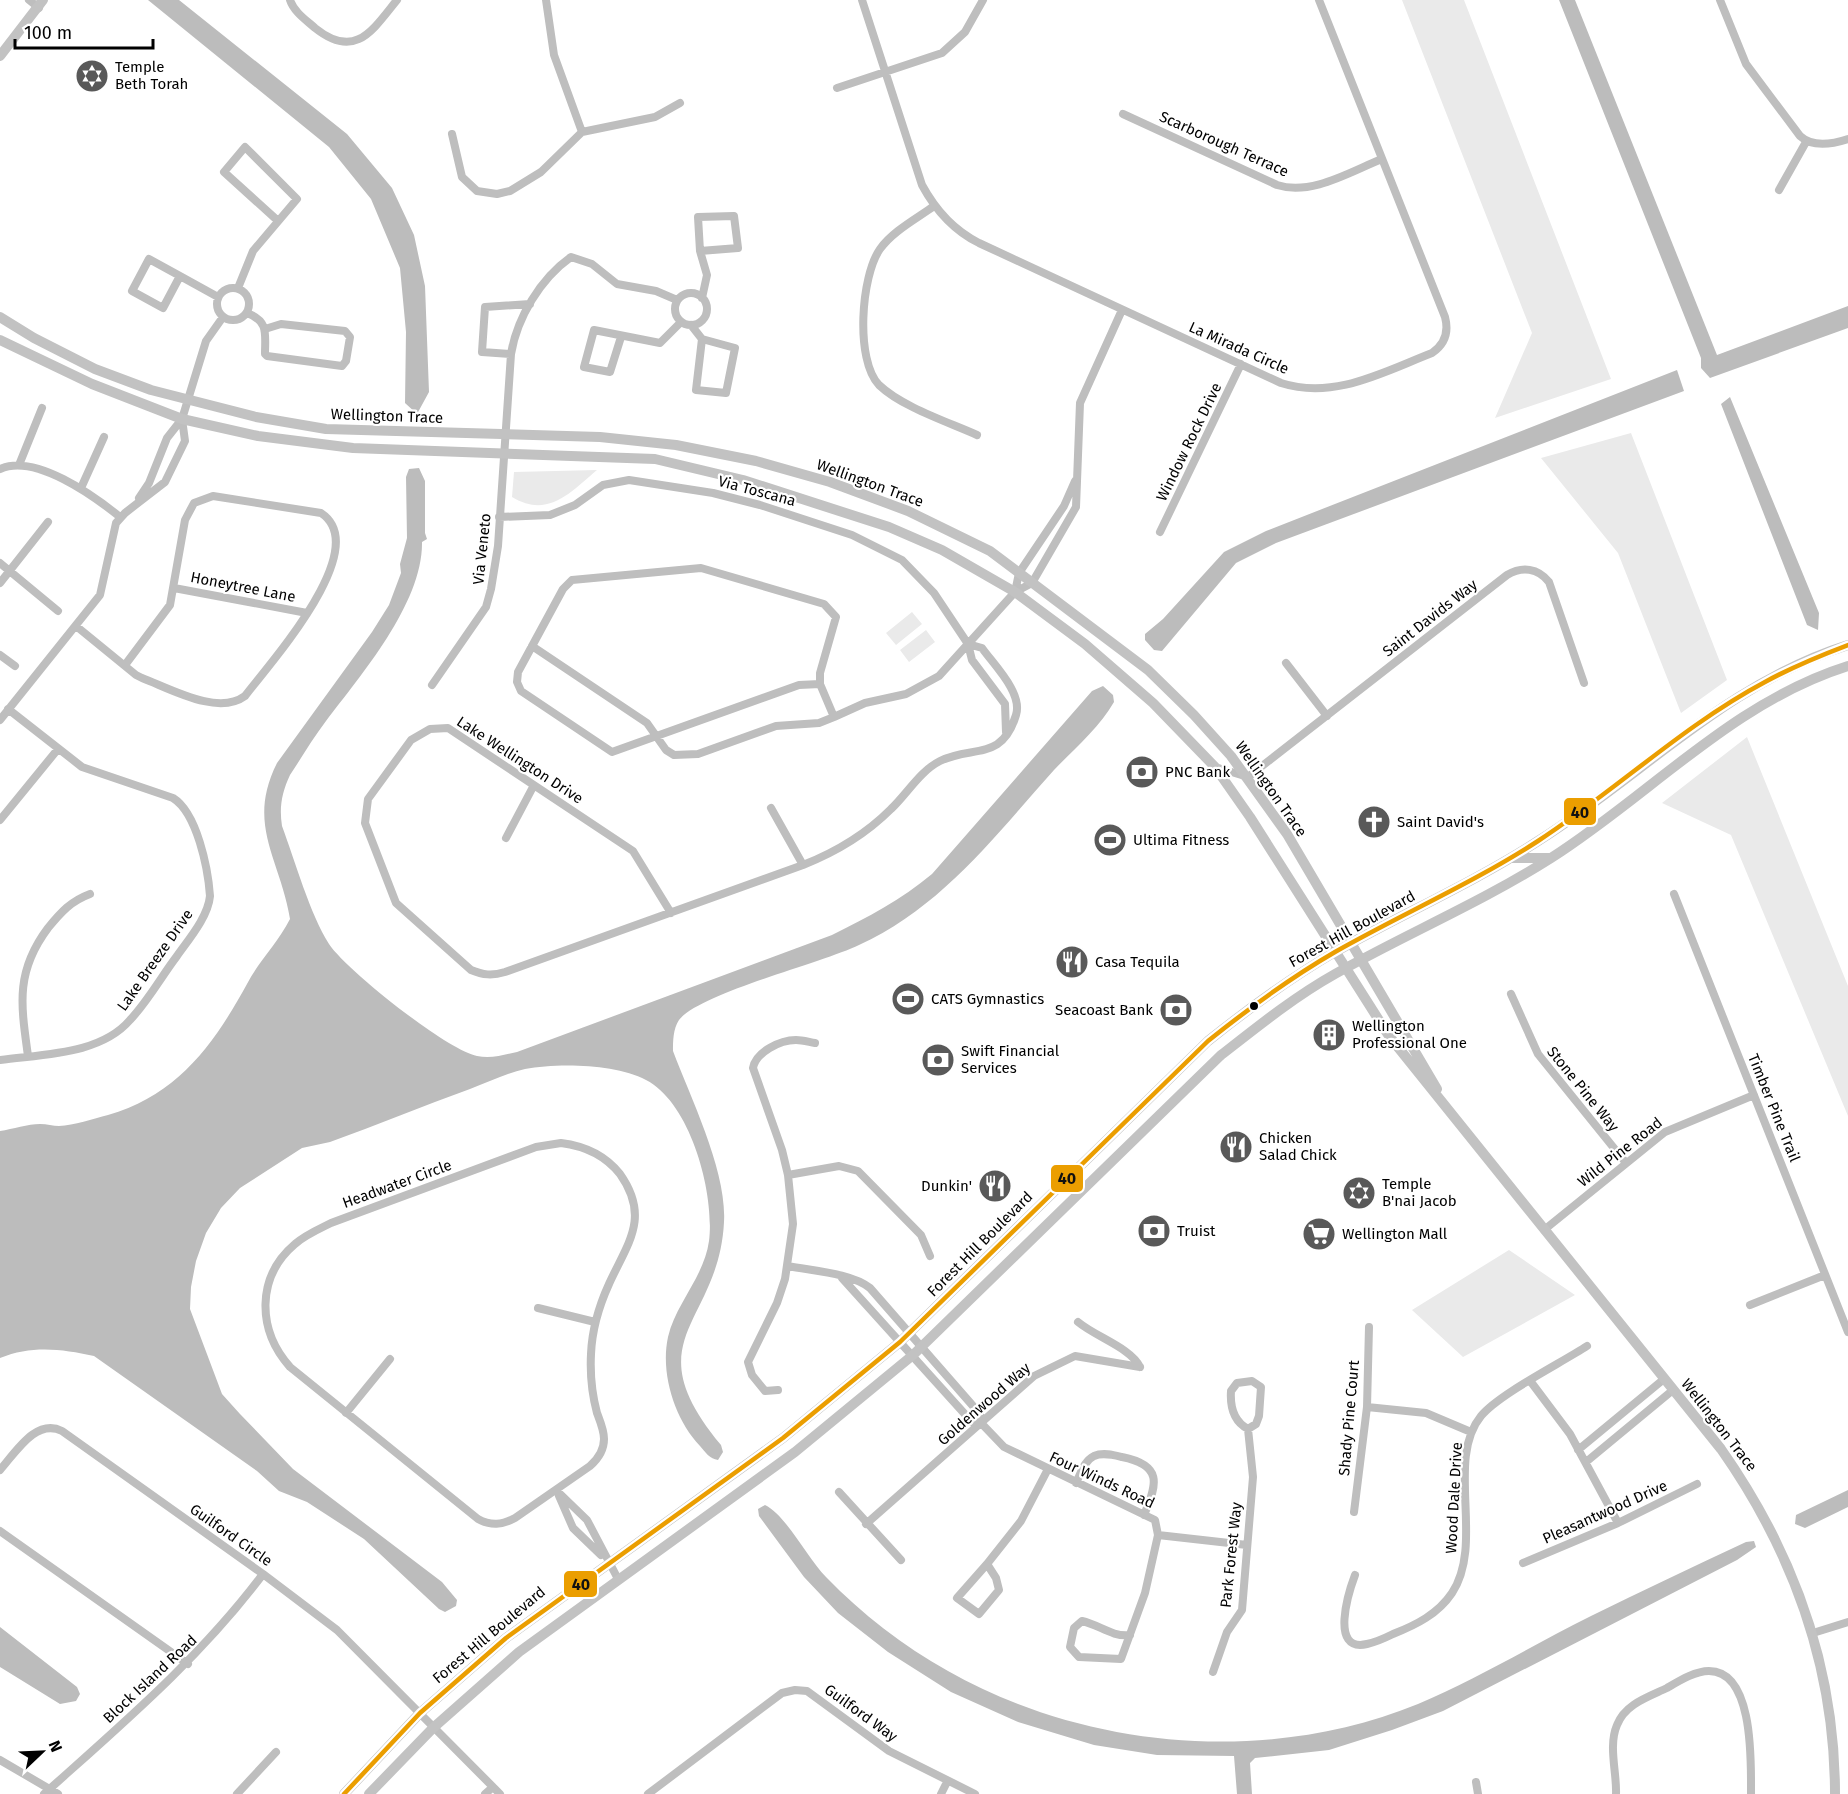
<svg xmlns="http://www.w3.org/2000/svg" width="1848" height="1794" viewBox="0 0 1848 1794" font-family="'Fira Sans',sans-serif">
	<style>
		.green { fill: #eaeaea }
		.water { fill: #bcbcbc }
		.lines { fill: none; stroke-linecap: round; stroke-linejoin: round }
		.street { stroke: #bebebe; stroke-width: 8 }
		.secondary { stroke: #c2c2c2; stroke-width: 10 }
		.bus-1-casing { stroke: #fff; stroke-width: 9 }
		.bus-1 { stroke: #eb9e00; stroke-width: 4.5 }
		.bus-dot { fill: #000; stroke: #fff; stroke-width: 2 }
		.labels { text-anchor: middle; stroke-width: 4.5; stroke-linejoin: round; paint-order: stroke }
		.poi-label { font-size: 15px; fill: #000; stroke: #fff; text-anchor: start }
		.street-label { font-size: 15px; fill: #000; stroke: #fff }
		.line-badge { stroke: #fff; stroke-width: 2 }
		.pale-badge-label { font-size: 16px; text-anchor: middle; font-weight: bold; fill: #111 }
	</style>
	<rect width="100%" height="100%" fill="#fff"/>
	<path class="green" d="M1402,0H1464L1611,379L1495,418L1532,333Z
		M1631,433L1727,680L1681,713L1618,553L1541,458Z
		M597,470C571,492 548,519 512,497L514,472Z
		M912,612L922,624L896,645L886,633Z
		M926,630L935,642L909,662L900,650Z
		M1747,737L1848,986V1116L1731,835L1662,803Z
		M1509,1250L1575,1295L1463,1357L1412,1310Z"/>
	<path class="water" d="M148,0H179L347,134L392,188L414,235L425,286L429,392L417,414L405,403L406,332L400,268L371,199L329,147Z
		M1559,0H1575L1717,355L1848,306V328L1710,378L1701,368V358Z
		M1677,370L1684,391L1276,543L1236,563L1162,651L1154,650L1145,640V634L1163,619L1224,552L1266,531Z
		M1730,397L1819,613L1818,630L1807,625L1721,404Z
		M419,468L425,481V533L427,539L422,542C423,603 361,675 326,721C313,738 302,757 290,775C282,792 279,807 282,826C295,861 310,914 329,944C346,970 447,1050 477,1056C491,1059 503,1055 517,1052L832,935C868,917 901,900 932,874L1092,691L1103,686L1113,695L1114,702C1100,727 1074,749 1054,770C995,836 941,908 859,945C822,963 700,993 679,1020C673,1029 673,1041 673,1051C691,1099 727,1171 724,1222C719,1325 632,1338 721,1445L723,1452L718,1460C710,1459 705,1452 700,1446C675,1420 660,1374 668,1337C676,1303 704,1277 709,1241C715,1194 691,1103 646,1080C615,1064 559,1063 525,1069C507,1073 488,1082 470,1089C423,1106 377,1125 330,1142L302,1148L240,1188L221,1208L206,1233L196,1261L191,1287L190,1309L222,1394L240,1414L293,1469L442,1582L457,1600L456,1606L445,1612L439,1609L364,1539L307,1502L279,1491L257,1471L94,1356C62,1349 32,1345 0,1358V1131C13,1129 28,1124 40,1124C47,1124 53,1126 59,1126C74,1125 93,1119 108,1115C178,1095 214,1044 247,984C259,961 277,944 290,919C280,858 246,825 277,763L372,632L389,605L401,573L400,564L407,538L406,477L409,469Z
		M1848,1490V1507L1805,1528L1795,1524L1796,1515Z
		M765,1505C786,1515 808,1559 826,1577C862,1614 903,1646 948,1671C1088,1750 1269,1765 1418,1704C1477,1679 1533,1645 1591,1616C1642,1591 1694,1566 1746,1542L1754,1541L1756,1547L1737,1560L1443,1711L1392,1730L1329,1750L1255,1758L1250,1763L1252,1794H1237L1234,1756L1157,1755L1094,1745L1018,1722L951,1692L888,1652L838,1613L804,1577L759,1516L758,1509Z
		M0,1627L77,1687L80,1694L76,1701L60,1704L0,1667Z"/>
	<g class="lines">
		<path class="street" d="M29,0L39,8
			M290,0C294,12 306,20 315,28C355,60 372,31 397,0
			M546,0L554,55L582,132
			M862,0L922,185C936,211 953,230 979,243L1281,383C1334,400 1383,372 1432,353C1445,344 1449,332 1445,317L1319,0
			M1720,0L1746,64L1800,136C1813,148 1833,144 1848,139
			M837,88L942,53L965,32L983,0
			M1123,114L1277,185C1312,196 1351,171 1382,159
			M452,134L462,177L477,191L497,194L510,191L541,172L582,132L655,117L680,103
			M1779,190L1806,142
			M934,206C916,219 893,231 880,249C861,276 855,360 879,385C902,407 948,422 977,435
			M700,251L738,248L734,216L698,217L700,251L707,275L702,298
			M180,276L149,259L132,291L163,308L180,276L218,297
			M217 304a16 16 0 1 1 32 0a16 16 0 1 1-32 0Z
			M238,288L253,251L297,199L245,147L224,172L277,220
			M675 309a16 16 0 1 1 32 0a16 16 0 1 1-32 0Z
			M247,313C269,321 265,334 265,354L267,356L342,366L346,361L350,337L345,331L281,324L265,329
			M691,325L702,339L735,348L726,393L696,390L702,339
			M621,337L610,372L584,367L594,330L660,343L681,322
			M511,354L482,352L485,307L530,304
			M19,465L42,408
			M0,469C35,453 94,496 120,517
			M81,488L104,437
			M139,498L149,483L167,438L182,419L206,341L223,317
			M499,517L550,515L575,505L603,485L629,480L713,493L760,505L852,535L902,560L934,593L968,644L972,660L1005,704L1006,732
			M1160,532L1241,364
			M0,563L58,611
			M0,583L48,522
			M174,588L307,613
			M1015,592L1019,573L1064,506L1075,481
			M76,626L136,675L142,678C171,689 218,716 245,696C270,663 374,548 321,513L213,496L194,503L185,520L170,605L125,665
			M532,646L647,723L666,750L674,755L698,754L776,726L819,723L834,717
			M0,655L15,666
			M1286,663L1327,716
			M820,684L799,685L612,752L521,691L517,682L518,672L563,589L572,580L701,568L824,604L836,617L820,673V684L834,717L865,703L906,694L939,676L1015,592L1032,583L1076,507L1080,403L1122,310
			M432,685L486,607L491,589L498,546L511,354C517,318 540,279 571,257L592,264L617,284L656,291L677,300
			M0,720L100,595L116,523L125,513L165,482L185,441L182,419
			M1215,767L1248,777L1507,575C1522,566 1538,568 1549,582L1584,683
			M771,808L803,865
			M0,820L58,749
			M506,838L534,785
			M1674,894L1848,1332
			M671,913L633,851L448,728L430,729L411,740L368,799L365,823L396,903L471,970C483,975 492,976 505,972L803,865C836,852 866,834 891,809C907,794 920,771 940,761C972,745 1002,762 1016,715C1023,693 994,665 982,648L968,644
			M1511,994L1538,1054L1626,1163
			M28,1056C21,1005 15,972 48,928C61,912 71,901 90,894
			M0,1060C42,1054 100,1055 130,1020C148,1001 161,977 177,956C189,939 208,917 210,896C208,868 197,813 173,798L82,767L8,709
			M561,1143C585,1146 605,1155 620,1174C651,1218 627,1244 609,1284C599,1306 592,1329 591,1354C590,1373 592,1394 597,1413C600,1421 604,1430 604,1439C604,1450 598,1459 590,1466L515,1518C502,1525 491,1526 478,1519L290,1367C257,1330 256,1277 295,1244C305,1235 319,1229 331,1223L536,1147Z
			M788,1175L839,1166L858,1171L921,1235L930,1256
			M1544,1230L1665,1132L1754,1095
			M788,1266C813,1271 851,1273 870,1288L980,1414L982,1424L1004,1447L1155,1520L1158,1535L1247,1545
			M842,1278L972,1422L982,1424
			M1750,1305L1825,1275
			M538,1308L595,1322
			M1078,1322C1096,1337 1131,1348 1140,1367
			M1531,1382L1570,1434L1618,1523
			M778,1390L765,1391L752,1375L748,1362L777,1303L785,1279L793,1224L788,1175L782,1150L753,1068C756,1052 780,1040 796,1040C802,1040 809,1042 815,1043
			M1367,1407L1426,1413L1471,1432
			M346,1413L390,1359
			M1578,1450L1664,1379
			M1586,1462L1673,1390
			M0,1470C16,1452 36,1418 62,1431L263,1574L337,1630L500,1794
			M1076,1483C1081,1473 1084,1461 1094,1456C1103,1452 1114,1455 1122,1457C1162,1465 1158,1483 1144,1515
			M556,1490L587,1520L618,1579
			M839,1492L901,1560
			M559,1496L573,1528L601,1555
			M1354,1512L1367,1407L1369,1327
			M866,1524L1034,1376L1075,1356L1140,1367
			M0,1531L188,1664
			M1523,1563L1618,1523L1697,1484
			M987,1564L996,1578L999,1590L979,1614L957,1598Z
			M987,1564L1021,1521L1048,1469
			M1355,1575C1349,1591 1329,1653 1367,1644C1376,1642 1385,1638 1393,1634C1416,1625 1438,1614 1452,1593C1485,1543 1445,1460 1481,1416C1499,1394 1561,1363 1587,1346
			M1813,1633L1848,1622
			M1130,1635C1111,1637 1100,1625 1082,1621L1074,1628L1070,1647L1079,1657L1121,1659L1145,1593L1158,1535
			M1213,1672L1227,1632L1242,1610L1253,1477L1248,1429L1256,1424L1259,1416L1261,1387L1252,1381L1237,1383L1231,1391C1230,1406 1233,1421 1248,1429
			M0,1760L58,1794
			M1476,1782L1478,1794
			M44,1794C122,1724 200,1658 263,1574
			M237,1794L276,1752
			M485,1794L493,1787
			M648,1794L782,1693L795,1690L807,1691L889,1751L975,1794
			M941,1794L947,1782
			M1616,1794C1617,1773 1608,1746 1617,1725C1625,1704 1648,1697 1667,1688C1679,1681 1695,1671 1709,1671C1754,1671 1751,1762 1751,1794"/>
		<path class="secondary" d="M0,56L43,0
			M0,317L34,338L95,369L151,390L256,417L326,429L600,437L676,445L756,461L830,482L908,511L990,551L1148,670L1194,715L1231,756L1287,834L1437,1089
			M0,340L92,384L182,419L258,436L353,448L655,459L743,480L889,527L942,550L1015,592L1085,644L1153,703L1215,767L1250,817L1389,1036L1721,1449C1794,1553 1835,1666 1835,1794
			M1512,858H1551
			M344,1794L420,1713L506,1638L783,1438L900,1342L1208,1041C1248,1009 1290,978 1335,952C1402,914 1473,883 1538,841C1643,775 1727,683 1848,645
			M369,1794L433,1728L519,1652L795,1452L913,1355L1220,1056C1257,1027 1294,997 1335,974C1406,934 1482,902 1551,858C1650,795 1733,702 1848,666"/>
		<g class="bus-1-casing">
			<path id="bus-1" d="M344,1794L420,1713L506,1638L783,1438L900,1342L1208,1041C1248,1009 1290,978 1335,952C1402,914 1473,883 1538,841C1615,791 1684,725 1765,682C1792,667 1819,656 1848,645"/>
		</g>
		<use href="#bus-1" class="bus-1"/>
	</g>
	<defs>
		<g id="synagogue-disc" transform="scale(1.725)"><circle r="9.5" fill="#595959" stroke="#fff"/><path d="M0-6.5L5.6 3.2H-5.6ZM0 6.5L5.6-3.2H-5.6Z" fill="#fff"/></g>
		<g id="bank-disc" transform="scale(1.725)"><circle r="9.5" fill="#595959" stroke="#fff"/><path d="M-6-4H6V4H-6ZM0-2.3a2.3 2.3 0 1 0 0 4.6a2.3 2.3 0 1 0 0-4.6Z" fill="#fff"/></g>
		<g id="church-disc" transform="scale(1.725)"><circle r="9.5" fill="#595959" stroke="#fff"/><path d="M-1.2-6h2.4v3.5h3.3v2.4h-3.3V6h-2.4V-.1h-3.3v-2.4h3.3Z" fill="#fff"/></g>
		<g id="stadium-disc" transform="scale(1.725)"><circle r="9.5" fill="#595959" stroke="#fff"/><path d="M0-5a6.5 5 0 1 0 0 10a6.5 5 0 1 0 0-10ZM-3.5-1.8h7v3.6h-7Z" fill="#fff"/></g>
		<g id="restaurant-disc" transform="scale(1.725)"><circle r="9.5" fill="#595959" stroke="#fff"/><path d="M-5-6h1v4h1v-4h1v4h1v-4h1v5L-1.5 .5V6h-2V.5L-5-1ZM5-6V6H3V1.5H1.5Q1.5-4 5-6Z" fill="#fff"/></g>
		<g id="building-disc" transform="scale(1.725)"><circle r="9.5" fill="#595959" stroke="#fff"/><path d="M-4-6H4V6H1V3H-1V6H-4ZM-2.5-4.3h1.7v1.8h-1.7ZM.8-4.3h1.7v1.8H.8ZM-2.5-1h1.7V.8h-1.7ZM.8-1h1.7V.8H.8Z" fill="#fff"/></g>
		<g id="supermarket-disc" transform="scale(1.725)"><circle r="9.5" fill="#595959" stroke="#fff"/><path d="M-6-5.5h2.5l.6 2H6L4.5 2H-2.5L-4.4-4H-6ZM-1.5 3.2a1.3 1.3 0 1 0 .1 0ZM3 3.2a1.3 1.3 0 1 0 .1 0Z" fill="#fff"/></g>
	</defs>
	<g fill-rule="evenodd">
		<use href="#synagogue-disc" x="92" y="76"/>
		<use href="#bank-disc" x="1142" y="772"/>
		<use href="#church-disc" x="1374" y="822"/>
		<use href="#stadium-disc" x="1110" y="840"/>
		<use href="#restaurant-disc" x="1072" y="962"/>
		<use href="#stadium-disc" x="908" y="999"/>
		<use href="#bank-disc" x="1176" y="1010"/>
		<use href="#building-disc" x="1329" y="1035"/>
		<use href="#bank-disc" x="938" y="1060"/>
		<use href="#restaurant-disc" x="1236" y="1147"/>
		<use href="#restaurant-disc" x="995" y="1186"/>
		<use href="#synagogue-disc" x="1359" y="1193"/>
		<use href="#bank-disc" x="1154" y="1231"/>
		<use href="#supermarket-disc" x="1319" y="1234"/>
	</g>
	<circle class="bus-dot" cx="1254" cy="1006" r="5"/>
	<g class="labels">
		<g class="poi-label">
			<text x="115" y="72">Temple<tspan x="115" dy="17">Beth Torah</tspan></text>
			<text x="1165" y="777">PNC Bank</text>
			<text x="1397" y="827">Saint David's</text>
			<text x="1133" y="845">Ultima Fitness</text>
			<text x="1095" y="967">Casa Tequila</text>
			<text x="931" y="1004">CATS Gymnastics</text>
			<text x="1153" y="1015" text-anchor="end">Seacoast Bank</text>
			<text x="1352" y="1031">Wellington<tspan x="1352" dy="17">Professional One</tspan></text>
			<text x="961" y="1056">Swift Financial<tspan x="961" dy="17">Services</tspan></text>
			<text x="1259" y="1143">Chicken<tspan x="1259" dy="17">Salad Chick</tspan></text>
			<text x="1382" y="1189">Temple<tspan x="1382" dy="17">B'nai Jacob</tspan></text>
			<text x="972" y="1191" text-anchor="end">Dunkin'</text>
			<text x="1177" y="1236">Truist</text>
			<text x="1342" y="1239">Wellington Mall</text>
		</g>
		<g class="street-label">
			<text transform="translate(1224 144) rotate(24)" y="5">Scarborough Terrace</text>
			<text transform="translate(1239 348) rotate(24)" y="5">La Mirada Circle</text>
			<text transform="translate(387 416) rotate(2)" y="5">Wellington Trace</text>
			<text transform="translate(1189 442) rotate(-64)" y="5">Window Rock Drive</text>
			<text transform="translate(870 483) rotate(20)" y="5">Wellington Trace</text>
			<text transform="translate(757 491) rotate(15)" y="5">Via Toscana</text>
			<text transform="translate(482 549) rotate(-84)" y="5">Via Veneto</text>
			<text transform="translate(243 587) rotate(11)" y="5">Honeytree Lane</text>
			<text transform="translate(1430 618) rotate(-38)" y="5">Saint Davids Way</text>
			<text transform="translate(520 760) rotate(33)" y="5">Lake Wellington Drive</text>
			<text transform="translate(1271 789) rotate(55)" y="5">Wellington Trace</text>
			<text transform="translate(1352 929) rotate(-29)" y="5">Forest Hill Boulevard</text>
			<text transform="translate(155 960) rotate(-55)" y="5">Lake Breeze Drive</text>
			<text transform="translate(1583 1089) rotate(51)" y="5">Stone Pine Way</text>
			<text transform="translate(1774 1108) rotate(68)" y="5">Timber Pine Trail</text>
			<text transform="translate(1620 1152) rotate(-38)" y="5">Wild Pine Road</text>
			<text transform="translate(397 1184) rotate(-20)" y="5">Headwater Circle</text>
			<text transform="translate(980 1244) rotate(-45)" y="5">Forest Hill Boulevard</text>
			<text transform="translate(984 1404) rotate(-41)" y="5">Goldenwood Way</text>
			<text transform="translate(1349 1418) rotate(-85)" y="5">Shady Pine Court</text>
			<text transform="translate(1719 1425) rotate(52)" y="5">Wellington Trace</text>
			<text transform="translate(1102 1480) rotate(25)" y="5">Four Winds Road</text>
			<text transform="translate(1454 1498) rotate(-87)" y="5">Wood Dale Drive</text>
			<text transform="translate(1605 1512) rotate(-24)" y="5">Pleasantwood Drive</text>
			<text transform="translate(231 1535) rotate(35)" y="5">Guilford Circle</text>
			<text transform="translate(1231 1555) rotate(-84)" y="5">Park Forest Way</text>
			<text transform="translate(489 1635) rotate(-40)" y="5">Forest Hill Boulevard</text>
			<text transform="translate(150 1679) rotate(-43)" y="5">Block Island Road</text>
			<text transform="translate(861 1713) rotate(36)" y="5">Guilford Way</text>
		</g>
	</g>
	<g class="line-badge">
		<rect x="1563" y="797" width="34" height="29" rx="6" fill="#eb9e00"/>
		<rect x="1050" y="1164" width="34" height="29" rx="6" fill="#eb9e00"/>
		<rect x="563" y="1570" width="35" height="28" rx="6" fill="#eb9e00"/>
	</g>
	<g class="pale-badge-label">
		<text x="1580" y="818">40</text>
		<text x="1067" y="1184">40</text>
		<text x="581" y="1590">40</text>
	</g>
	<g transform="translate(42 1752) rotate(67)" stroke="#ffffff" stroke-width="4.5" paint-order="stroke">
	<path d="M0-4.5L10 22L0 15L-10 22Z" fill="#000000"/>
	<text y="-9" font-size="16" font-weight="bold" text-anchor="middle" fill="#000000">N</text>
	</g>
	<path d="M15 39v9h138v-9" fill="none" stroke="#000000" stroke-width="3"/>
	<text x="24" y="39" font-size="18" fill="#000000" stroke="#ffffff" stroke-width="4.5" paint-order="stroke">100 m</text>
</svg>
